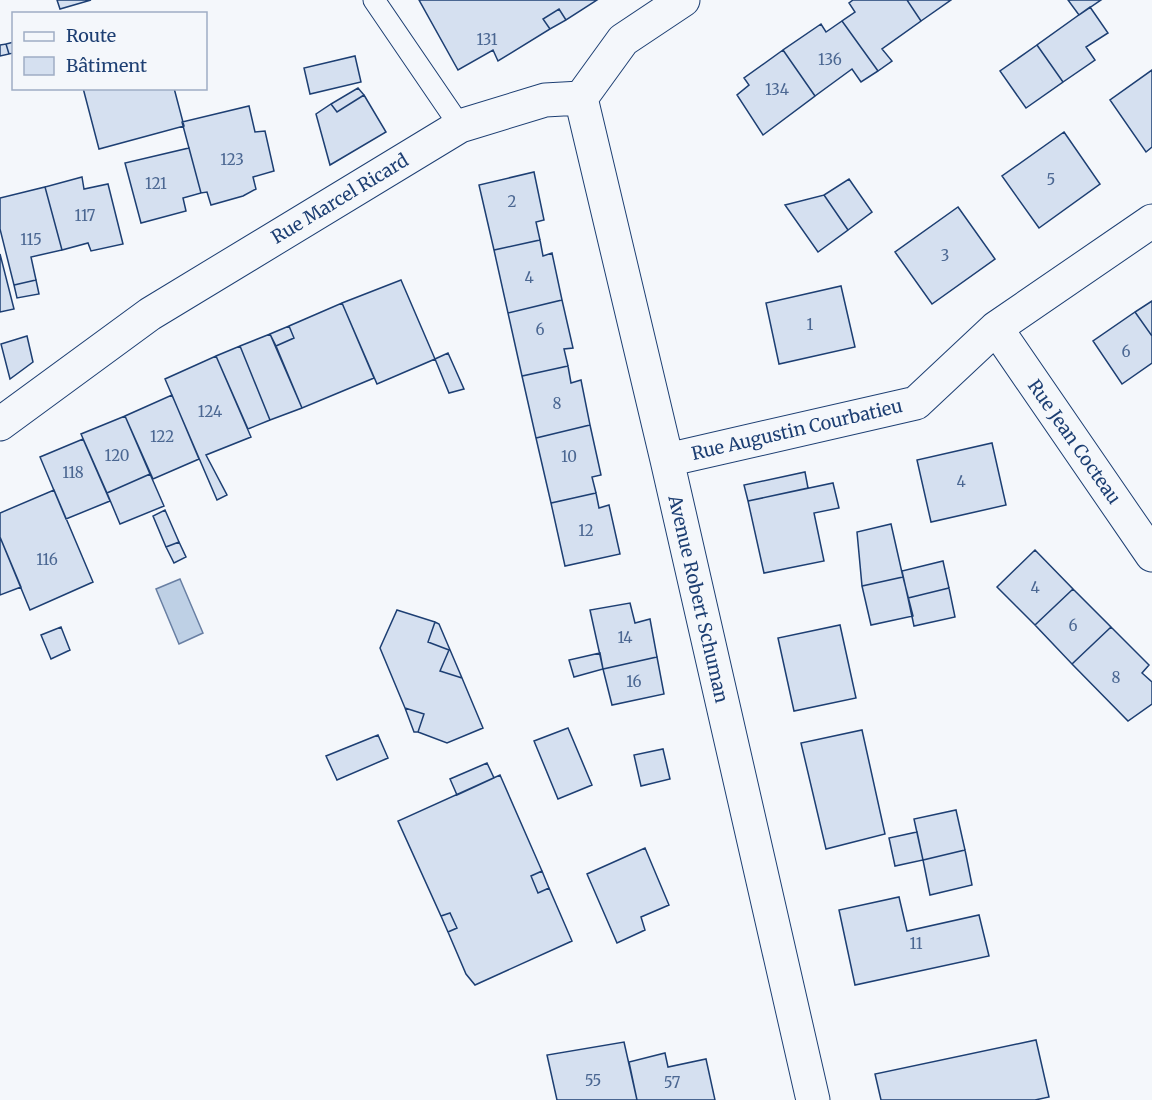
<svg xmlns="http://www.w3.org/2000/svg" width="1152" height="1100" viewBox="0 0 1152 1100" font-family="Merriweather,serif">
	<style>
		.water { fill: #bed0e5; stroke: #687fa3; stroke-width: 1.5 }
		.building { fill: #d5e0f0; stroke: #1d3f73; stroke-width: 1.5 }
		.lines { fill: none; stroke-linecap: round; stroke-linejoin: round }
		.lane-casing { stroke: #1d3f73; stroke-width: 23 }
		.street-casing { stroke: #1d3f73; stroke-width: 35 }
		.lane { stroke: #f4f7fb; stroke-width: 21 }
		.street { stroke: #f4f7fb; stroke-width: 33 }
		.labels { text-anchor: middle; stroke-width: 4.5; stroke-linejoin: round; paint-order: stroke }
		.number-label { font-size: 15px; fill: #4b6792 }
		.street-label { font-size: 18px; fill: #1d3f73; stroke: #f4f7fb }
	</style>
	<rect width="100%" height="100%" fill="#f4f7fb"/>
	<path class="water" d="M180,579L203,633L179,644L156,589Z"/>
	<path class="building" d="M57,0H91L60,9Z
		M419,0H597L566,20L559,9L543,19L550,29L498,61L493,50L458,70Z
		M853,0H907L921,21L882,49L892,61L878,71L842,21L855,12L849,3Z
		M907,0H951L921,21Z
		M1068,0H1101L1079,15Z
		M1090,7L1108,33L1086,47L1095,60L1063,82L1037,45Z
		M559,9L566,20L550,29L543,19Z
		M842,21L878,71L861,82L852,69L815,96L783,50L821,24L826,32Z
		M14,42V53L9,54L6,44Z
		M6,44L9,54L0,56V45Z
		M1037,45L1063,82L1026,108L1000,71Z
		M783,50L815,96L763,135L737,95L749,85L744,78Z
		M355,56L361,82L310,94L304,68Z
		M1152,70V147L1146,152L1110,100Z
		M83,88H174L184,126L99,149Z
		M358,88L364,95L337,112L331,104Z
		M364,95L386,132L330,165L316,114L331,104L337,112Z
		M249,106L255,132L265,131L274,171L253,177L256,189L243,196L211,205L207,192L201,193L182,122Z
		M1064,132L1100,184L1039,228L1002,176Z
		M189,148L201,193L183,198L186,211L141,223L125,163Z
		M534,172L544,220L536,222L540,240L494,250L479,185Z
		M82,177L84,189L108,184L123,244L91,251L88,243L62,250L45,187Z
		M849,179L872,212L848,230L824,195Z
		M45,187L62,250L31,257L36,280L14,285L0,229V198Z
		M824,195L848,230L818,252L785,205Z
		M958,207L995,259L932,304L895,252Z
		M540,240L543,256L552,253L562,300L508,313L494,250Z
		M0,254L14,309L0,312Z
		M36,280L39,294L17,298L14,285Z
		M401,280L435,359L377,384L342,303Z
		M841,286L855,347L779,364L766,303Z
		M562,300L573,348L564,349L568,366L522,376L508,313Z
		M1152,301V336L1135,312Z
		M342,303L374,378L302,408L276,346L294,338L289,326Z
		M1135,312L1152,336V363L1122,384L1093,341Z
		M289,326L294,338L276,346L270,334Z
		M270,334L302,408L270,420L240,346Z
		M27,336L33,362L10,379L1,344Z
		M240,346L270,420L248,429L216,356Z
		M448,353L464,389L449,393L435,359Z
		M216,356L251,437L206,455L227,495L217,500L165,379Z
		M568,366L571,383L581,380L590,425L536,438L522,376Z
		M172,395L199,459L153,479L125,416Z
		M125,416L150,474L107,493L81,434Z
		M590,425L601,475L592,477L596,493L551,503L536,438Z
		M83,439L110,501L66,519L40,457Z
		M992,443L1006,505L931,522L917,460Z
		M805,472L808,488L748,501L744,485Z
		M150,474L164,506L120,524L107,493Z
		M833,483L839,508L814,513L824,561L764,573L748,501Z
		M54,490L93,582L30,610L0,537V513Z
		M596,493L599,508L609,505L620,554L565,566L551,503Z
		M165,510L179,542L166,547L153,516Z
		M891,524L903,577L862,586L857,532Z
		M0,537L21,587L0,595Z
		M179,542L186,557L174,563L166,547Z
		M1035,550L1073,589L1035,625L997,587Z
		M943,561L949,588L908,598L902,571Z
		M903,577L913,616L871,625L862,586Z
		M949,588L955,617L914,626L908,598Z
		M1073,589L1111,627L1072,664L1035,625Z
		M630,603L635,623L650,619L657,657L603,669L590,610Z
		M397,610L435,622L428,642L449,650L440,671L462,678L483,728L447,743L418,732L424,714L405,708L380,648Z
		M435,622L439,624L462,678L440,671L449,650L428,642Z
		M840,625L856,698L794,711L778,638Z
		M61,627L70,650L51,659L41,635Z
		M1111,627L1149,665L1142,673L1152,682V704L1128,721L1072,664Z
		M600,653L603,669L574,677L569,660Z
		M657,657L664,694L612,705L603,669Z
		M405,708L424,714L418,732H414Z
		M568,728L592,785L558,799L534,741Z
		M862,730L885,834L826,849L801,743Z
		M378,735L388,758L337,780L326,756Z
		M663,749L670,779L641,786L634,755Z
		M487,763L494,778L457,795L450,779Z
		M500,775L542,871L531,876L538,893L549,888L572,941L475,985L466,974L448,932L457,928L450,913L441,916L398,821Z
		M956,810L965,850L923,860L914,819Z
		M917,832L923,860L895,866L889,838Z
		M645,848L669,905L641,917L645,930L617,943L587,874Z
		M965,850L972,885L930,895L923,860Z
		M542,871L549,888L538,893L531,876Z
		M899,897L907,931L979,915L989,956L855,985L839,910Z
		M450,913L457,928L448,932L441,916Z
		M1036,1040L1049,1097L1035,1100H881L875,1074Z
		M624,1042L637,1100H557L547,1055Z
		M665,1053L668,1067L706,1059L715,1100H637L629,1062Z"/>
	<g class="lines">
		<g class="lane-casing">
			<path id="lane" d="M374,0L460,126"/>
		</g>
		<g class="street-casing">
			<path id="street" d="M581,98L667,460L813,1100
				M581,98L623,40L683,0
				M996,328L1152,555
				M0,424L150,314L460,126L545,100L581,98
				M667,460L916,403L996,328L1152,221"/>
		</g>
		<use href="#lane" class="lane"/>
		<use href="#street" class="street"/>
	</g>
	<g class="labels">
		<g class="number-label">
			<text x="487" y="45">131</text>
			<text x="830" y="65">136</text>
			<text x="777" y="95">134</text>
			<text x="232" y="165">123</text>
			<text x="1051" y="185">5</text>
			<text x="156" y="189">121</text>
			<text x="512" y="207">2</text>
			<text x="85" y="221">117</text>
			<text x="31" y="245">115</text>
			<text x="945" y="261">3</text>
			<text x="529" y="283">4</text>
			<text x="810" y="330">1</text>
			<text x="540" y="335">6</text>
			<text x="1126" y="357">6</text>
			<text x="557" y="409">8</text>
			<text x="210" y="417">124</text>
			<text x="162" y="442">122</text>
			<text x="117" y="461">120</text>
			<text x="569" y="462">10</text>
			<text x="73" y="478">118</text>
			<text x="961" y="487">4</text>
			<text x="586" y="536">12</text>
			<text x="47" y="565">116</text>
			<text x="1035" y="593">4</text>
			<text x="1073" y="631">6</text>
			<text x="625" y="643">14</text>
			<text x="1116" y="683">8</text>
			<text x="634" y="687">16</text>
			<text x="916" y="949">11</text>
			<text x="593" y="1086">55</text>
			<text x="672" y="1088">57</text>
		</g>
		<g class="street-label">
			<text transform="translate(340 199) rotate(-31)" y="6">Rue Marcel Ricard</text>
			<text transform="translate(797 430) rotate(-13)" y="6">Rue Augustin Courbatieu</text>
			<text transform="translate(1074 442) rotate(55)" y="6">Rue Jean Cocteau</text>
			<text transform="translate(698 599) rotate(77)" y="6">Avenue Robert Schuman</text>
		</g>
	</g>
	<rect x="12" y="12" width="195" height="78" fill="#f4f7fb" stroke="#9eadc5" stroke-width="1.5"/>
	<rect x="24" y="32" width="30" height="9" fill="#f4f7fb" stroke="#9eadc5" stroke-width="1.5"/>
	<text x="66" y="42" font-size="18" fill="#1d3f73">Route</text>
	<rect x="24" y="57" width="30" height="18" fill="#d5e0f0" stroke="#9eadc5" stroke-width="1.5"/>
	<text x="66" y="72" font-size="18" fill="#1d3f73">Bâtiment</text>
</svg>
